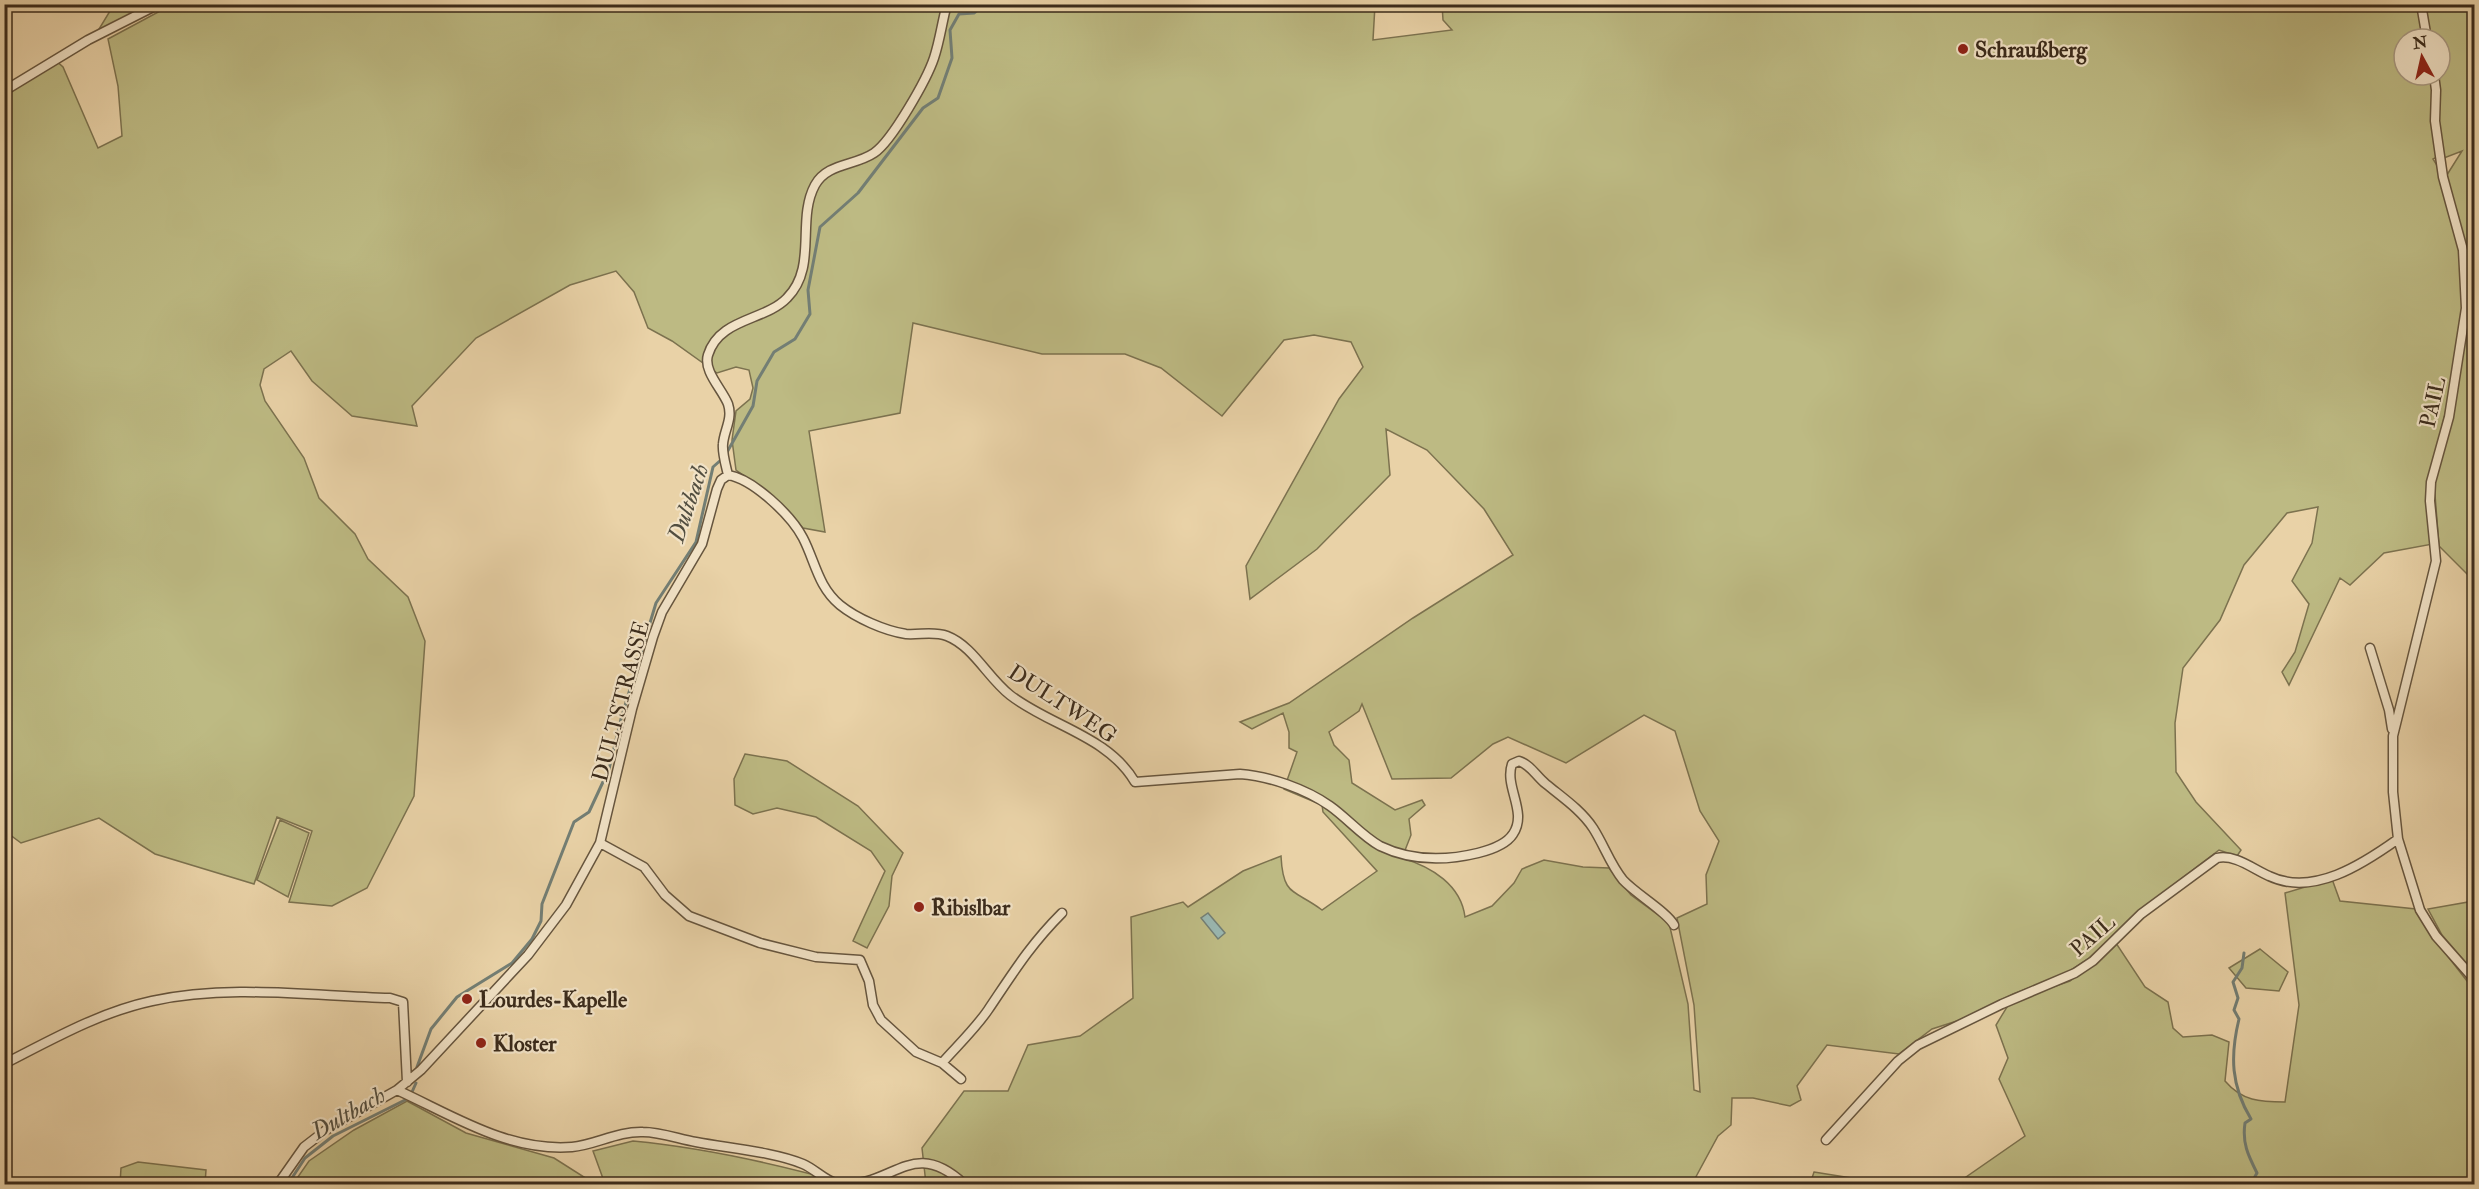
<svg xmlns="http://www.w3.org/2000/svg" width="2479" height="1189" viewBox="0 0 2479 1189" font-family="'IM FELL Double Pica',serif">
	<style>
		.green { fill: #bdba83; stroke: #7c724f; stroke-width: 1.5; fill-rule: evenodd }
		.water { fill: #99b6af; stroke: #737e74; stroke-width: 1.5 }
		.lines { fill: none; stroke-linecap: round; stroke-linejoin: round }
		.stream { stroke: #737e74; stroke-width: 3 }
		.street-casing { stroke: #66553e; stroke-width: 11 }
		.street { stroke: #f1e2c6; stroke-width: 8 }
		.poi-dot { fill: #8f2418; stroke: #f1e2c6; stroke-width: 2 }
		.labels { text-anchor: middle; stroke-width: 4.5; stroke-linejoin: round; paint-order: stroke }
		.poi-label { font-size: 22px; font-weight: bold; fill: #3b2b1b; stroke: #f1e2c6; text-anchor: start }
		.street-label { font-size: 22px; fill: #3b2b1b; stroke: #f1e2c6 }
		.water-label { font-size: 24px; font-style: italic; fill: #524e40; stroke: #f1e2c6 }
	</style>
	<rect width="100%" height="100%" fill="#e9d2a7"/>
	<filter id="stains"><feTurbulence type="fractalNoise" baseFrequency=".00333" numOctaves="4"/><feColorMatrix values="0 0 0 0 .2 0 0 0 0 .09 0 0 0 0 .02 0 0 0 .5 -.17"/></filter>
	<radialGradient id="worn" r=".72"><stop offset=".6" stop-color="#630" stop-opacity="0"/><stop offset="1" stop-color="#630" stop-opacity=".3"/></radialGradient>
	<path class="green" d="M173,4L1375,5L1373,40L1452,30L1443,20L1442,4L2418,5L2424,39H2404V75H2431L2434,89L2431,118L2437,157L2433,159L2440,170L2460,247L2463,310L2456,367L2430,478L2433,544L2384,553L2350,585L2340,578L2289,685L2282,672L2295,652L2309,604L2292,581L2312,543L2318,507L2287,513L2244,565L2220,620L2183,668L2175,723L2176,772L2196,802L2241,850L2237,856L2219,850L2148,904L2088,959L2065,974L2013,994L1960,1020L1932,1029L1899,1054L1827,1045L1797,1086L1801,1100L1790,1106L1753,1098H1732L1731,1125L1718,1136L1692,1184H926L922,1148L964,1091H1008L1028,1045L1080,1036L1133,998L1131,917L1183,902L1188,907L1243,871L1281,856C1283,897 1294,889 1322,910L1377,871L1323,812L1322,805L1284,789L1297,752L1289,748V732L1283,713L1252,729L1240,722L1289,703L1413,618L1513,555L1484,509L1427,450L1386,429L1390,475L1317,549L1250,599L1246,566L1339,399L1363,367L1351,342L1314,335L1284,340L1222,416L1161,368L1125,354H1042L913,323L900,413L809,431L825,532L803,528L774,497L736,470L732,440L736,411L750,399L753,388L749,370L736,367L717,373L672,341L648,328L634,292L616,271L570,285L476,338L412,406L417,426L352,416L312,381L291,351L264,369L260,385L265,401L304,458L319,498L355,534L368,559L408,597L425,641L414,796L367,888L332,906L289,902L312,831L277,817L254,884L155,854L99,818L21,843L5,831L4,88L53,58L63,67L98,148L122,136L118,86L108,39ZM1362,704L1392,779L1451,778L1493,744L1508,737L1566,763L1644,715L1675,731L1700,811L1719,841L1706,875L1707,904L1677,918L1694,1005L1700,1092L1694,1090L1688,1004L1669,923L1631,895L1609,868L1583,867L1544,860L1522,869L1514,883L1492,906L1465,917C1461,885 1432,867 1402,858L1411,835L1409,819L1425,805L1422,800L1395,810L1352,783L1349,760L1334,745L1329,732L1359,711Z
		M123,5H150L96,34L113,6L118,9Z
		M2426,5H2474V581L2439,546L2434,482L2468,292L2445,178L2462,151L2444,158L2437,119L2440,39H2430Z
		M745,754L787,761L858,806L903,853L892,876L889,906L867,948L853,941L885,871L871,851L816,817L777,808L753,814L735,805L734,779Z
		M280,820L309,833L288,897L257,880Z
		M2332,879L2340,901L2416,909L2436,941L2474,990V1184H1956L2025,1136L1999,1079L2008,1058L1996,1025L2010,1002L2070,981L2116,943L2145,987L2168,1002L2173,1028L2183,1037L2212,1035L2229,1042L2225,1081C2242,1101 2260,1102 2285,1102L2299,1005L2285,893Z
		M2474,901V972L2442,935L2428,909Z
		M2260,949L2288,972L2279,991L2246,988L2229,968Z
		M407,1101L466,1133L554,1158L595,1184H293L309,1161L354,1130Z
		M633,1141C707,1148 777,1164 848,1184H605L593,1151Z
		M138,1162L206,1170L205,1184H120L121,1168Z
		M1814,1172L1870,1181L1875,1184H1810Z"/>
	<path class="water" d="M1208,913L1225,933L1218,939L1201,918Z"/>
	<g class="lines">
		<path class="stream" d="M726,454L753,406L757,381L774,352L795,339L810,314L808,290L820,227L858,193L923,108L938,98L952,58L950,30L959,14L974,13L985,4
			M2244,953L2242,968L2233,982L2238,998L2234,1010L2239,1019C2230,1056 2231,1086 2251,1119L2245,1123C2242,1143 2248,1155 2257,1173L2253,1180L2256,1184
			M417,1067L431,1029L457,997L512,963L532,939L541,921L542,904L574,822L589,812L609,769L621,719L656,603L696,542L713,467L722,459
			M412,1092L416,1083
			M288,1184L305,1158L333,1136L405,1100"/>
		<g class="street-casing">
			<path id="street" d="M2421,4L2427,39
				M2434,75L2436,90L2435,121L2443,177L2463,250L2466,308L2449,417L2431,482L2430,501L2436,561L2393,736V792L2398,839L2420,910L2436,936L2474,979
				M4,91L88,40L159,4
				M728,475C753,479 791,515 803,538C815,561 818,587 840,605C856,618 885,631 906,634C920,635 934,631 947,636C973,646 988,678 1010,695C1050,726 1108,736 1135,782L1240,774C1269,776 1306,789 1330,806C1347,818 1362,836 1380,846C1411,861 1445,861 1478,853C1490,850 1506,845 1513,834C1528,812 1504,787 1512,764L1519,761C1531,765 1536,776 1546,784C1563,798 1581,810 1593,828C1604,845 1610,864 1623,880C1636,894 1667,912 1674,925
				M728,475C726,466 722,453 723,444C724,430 733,419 728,404C722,389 703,371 708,355C719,318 765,321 787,298C818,267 796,220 815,185C827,163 855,166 874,153C892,141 927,79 934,58C940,40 942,22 947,4
				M2370,648L2389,710L2392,729
				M600,843L644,867L665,895L689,916L760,943L816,957L860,960L869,981L873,1005L881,1020L916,1052L942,1063L961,1079
				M942,1063C957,1046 975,1029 988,1010C1013,973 1030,945 1062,913
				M4,1064C51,1040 100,1012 152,1001C229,984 312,996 390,998L403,1002L407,1082
				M397,1090C452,1115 508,1152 572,1147C595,1145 618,1131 643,1132C660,1132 679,1139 696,1142C727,1148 775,1152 803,1164C815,1169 825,1181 838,1184C893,1189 911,1135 964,1184
				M1826,1140L1898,1061L1918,1045L2002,1004L2075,973L2093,961L2141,914L2217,858C2235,854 2253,869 2269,876C2313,897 2363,864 2398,839
				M278,1184L304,1147L326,1130L397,1090L421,1070L528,955L566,905L600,843L632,709L653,637L662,612L702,544L717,489L721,480L728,475"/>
		</g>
		<use href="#street" class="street"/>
	</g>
	<g class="poi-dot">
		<circle cx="1963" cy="49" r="6"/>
		<circle cx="919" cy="907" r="6"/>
		<circle cx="467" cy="999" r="6"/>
		<circle cx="481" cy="1043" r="6"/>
	</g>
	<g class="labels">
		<g class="poi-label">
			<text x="1975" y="57">Schraußberg</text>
			<text x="931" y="915">Ribislbar</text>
			<text x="479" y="1007">Lourdes-Kapelle</text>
			<text x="493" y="1051">Kloster</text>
		</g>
		<g class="street-label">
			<text transform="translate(2432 402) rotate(-77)" y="8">PAIL</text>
			<text transform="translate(620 701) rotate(-75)" y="8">DULTSTRASSE</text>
			<text transform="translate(1063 703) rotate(33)" y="8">DULTWEG</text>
			<text transform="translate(2092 935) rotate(-41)" y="8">PAIL</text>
		</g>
		<g class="water-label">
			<text transform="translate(688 503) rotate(-71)" y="8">Dultbach</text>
			<text transform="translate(348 1113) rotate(-30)" y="8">Dultbach</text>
		</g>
	</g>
	<rect width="2479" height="1189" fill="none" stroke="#e9d2a7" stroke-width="24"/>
	<rect x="6" y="6" width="2467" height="1177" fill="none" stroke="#3b2b1b" stroke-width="3"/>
	<rect x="12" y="12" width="2455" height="1165" fill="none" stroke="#3b2b1b" stroke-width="1.5"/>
	<g transform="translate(2422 57) rotate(352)"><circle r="28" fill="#f1e2c6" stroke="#a89982" stroke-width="1.5"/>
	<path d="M0-4.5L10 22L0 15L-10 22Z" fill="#8f2418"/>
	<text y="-9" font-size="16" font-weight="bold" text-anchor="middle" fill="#3b2b1b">N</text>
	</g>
	<rect width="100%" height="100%" filter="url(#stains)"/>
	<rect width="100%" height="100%" fill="url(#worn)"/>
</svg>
